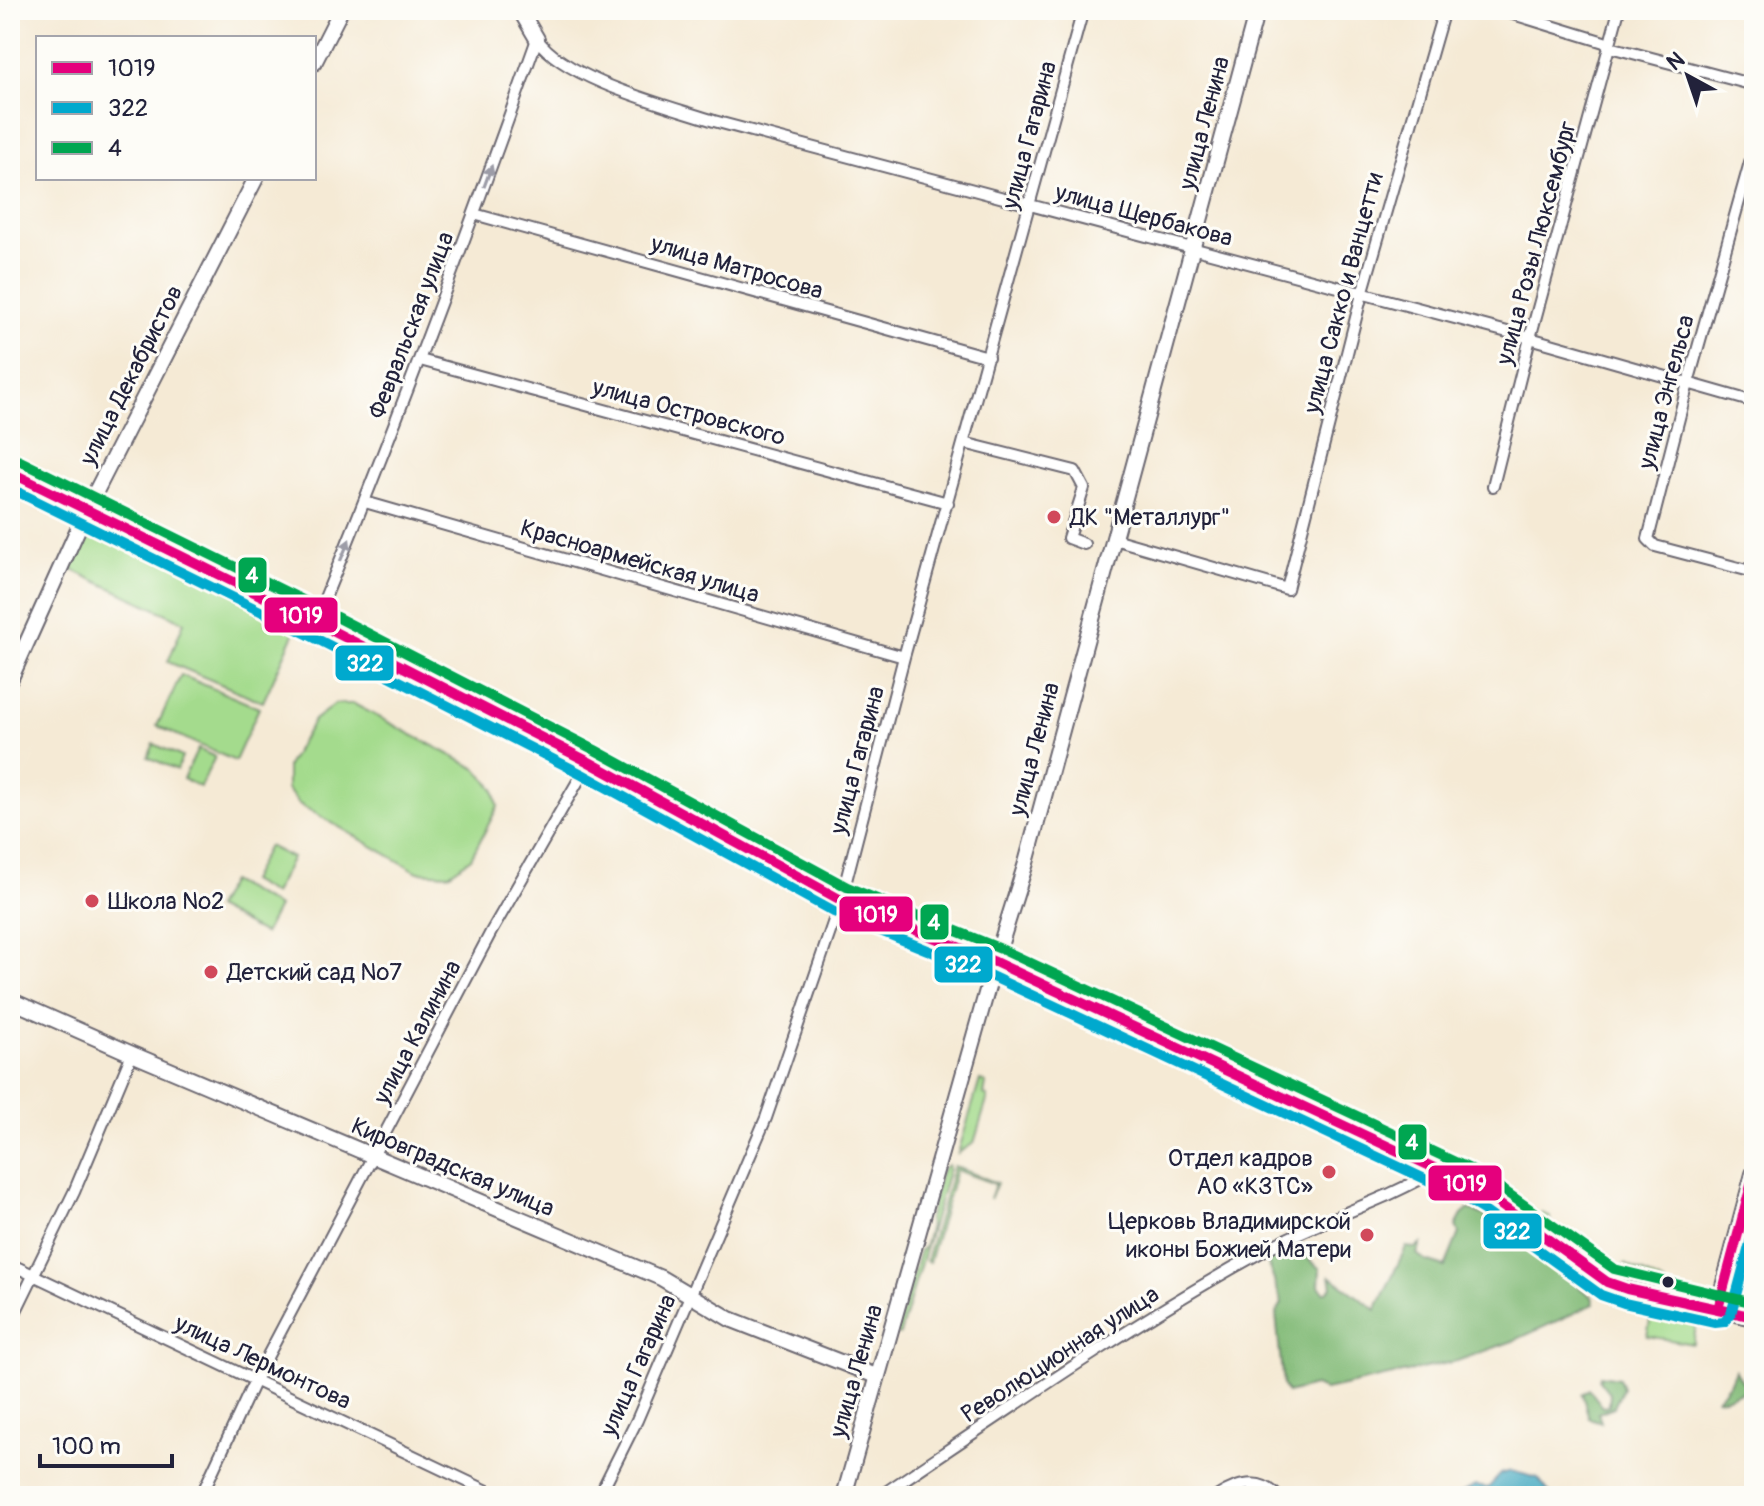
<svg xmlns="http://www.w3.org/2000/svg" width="1764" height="1506" viewBox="0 0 1764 1506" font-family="Pangolin,sans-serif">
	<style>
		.green { fill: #a4db8d; stroke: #637e64; stroke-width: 2 }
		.forest { fill: #83bb78; stroke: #526e5a; stroke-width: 2 }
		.water { fill: #40a7c0; stroke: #31647e; stroke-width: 2 }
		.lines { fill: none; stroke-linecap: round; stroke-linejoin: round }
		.street-casing { stroke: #6c6871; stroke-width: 14 }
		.secondary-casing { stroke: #6c6871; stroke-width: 18 }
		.primary-casing { stroke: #6c6871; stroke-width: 20 }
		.street { stroke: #fff; stroke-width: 10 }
		.secondary { stroke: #fff; stroke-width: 14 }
		.primary { stroke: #fff; stroke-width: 16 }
		.bus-1-casing { stroke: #fdfcf7; stroke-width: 16 }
		.bus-2-casing { stroke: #fdfcf7; stroke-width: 16 }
		.bus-3-casing { stroke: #fdfcf7; stroke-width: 16 }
		.bus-1 { stroke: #e5007d; stroke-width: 10 }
		.bus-2 { stroke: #00a9ce; stroke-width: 10 }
		.bus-3 { stroke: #00a651; stroke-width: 10 }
		.oneway { fill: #9c9ca7 }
		.poi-dot { fill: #d1495b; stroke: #fdfcf7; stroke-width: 3 }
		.bus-dot { fill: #22223b; stroke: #fdfcf7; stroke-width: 3 }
		.labels { text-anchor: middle; stroke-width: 6; stroke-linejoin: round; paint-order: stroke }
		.street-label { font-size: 24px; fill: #22223b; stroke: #fdfcf7 }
		.poi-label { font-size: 24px; fill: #22223b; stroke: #fdfcf7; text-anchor: start }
		.line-badge { stroke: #fdfcf7; stroke-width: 3 }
		.badge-label { font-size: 22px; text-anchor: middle; font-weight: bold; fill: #fff }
	</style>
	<rect width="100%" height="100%" fill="#fdfcf7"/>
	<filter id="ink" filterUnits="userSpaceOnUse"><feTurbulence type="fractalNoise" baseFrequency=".0125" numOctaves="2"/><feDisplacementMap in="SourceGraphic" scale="16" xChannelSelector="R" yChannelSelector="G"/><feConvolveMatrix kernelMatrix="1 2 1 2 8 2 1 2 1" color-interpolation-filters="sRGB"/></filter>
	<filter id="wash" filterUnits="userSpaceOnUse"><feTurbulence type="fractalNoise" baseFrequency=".006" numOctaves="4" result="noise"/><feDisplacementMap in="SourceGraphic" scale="32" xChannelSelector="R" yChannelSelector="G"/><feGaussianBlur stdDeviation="1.8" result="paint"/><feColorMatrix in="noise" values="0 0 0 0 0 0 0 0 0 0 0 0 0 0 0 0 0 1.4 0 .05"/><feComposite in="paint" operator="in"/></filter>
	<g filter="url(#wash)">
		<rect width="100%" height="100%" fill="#f5ead5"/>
		<path class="green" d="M93,521L299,623L263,702L168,662L184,622L68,568Z
			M181,675L259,708L235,761L157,726Z
			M335,704H354L477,769L494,789L498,806L471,858L449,874L418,872L299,804L287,789V766L314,720Z
			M154,744L182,757L177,770L148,757Z
			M198,749L215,757L200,787L183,779Z
			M268,846L292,858L273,894L250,881Z
			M230,881L278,907L264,934L215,908Z
			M980,1080L986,1083L984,1095L988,1097L974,1143L958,1153Z
			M948,1165L949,1168L900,1334L898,1335L896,1333L920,1250L924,1248L930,1225L928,1221L942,1169Z
			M954,1166L997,1183L990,1199L995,1184L956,1170L929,1262L926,1261Z
			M1542,1213L1550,1217V1224L1606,1264L1612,1263L1613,1271L1606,1273L1537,1224L1536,1219Z
			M1625,1264L1665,1284L1663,1289L1624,1279L1622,1277Z
			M1653,1306L1698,1315L1693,1344L1647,1336Z"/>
		<path class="forest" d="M1469,1209L1483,1215L1592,1297L1594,1304L1513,1341L1457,1361L1325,1390L1314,1386L1287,1393L1283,1386L1276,1314L1282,1303L1267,1261L1293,1245H1300L1304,1255L1320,1269L1319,1286L1324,1292H1327L1332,1287L1330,1276L1376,1310L1406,1247L1415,1248L1421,1244L1417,1254L1426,1261L1445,1267L1459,1233L1456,1226L1462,1215Z
			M1735,1370L1742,1381H1747L1754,1374V1379L1742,1392C1734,1394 1724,1400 1717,1398L1729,1384Z
			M1600,1375L1619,1378L1623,1388L1614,1407L1598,1413L1601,1422L1589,1418L1582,1394L1589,1389L1603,1407L1609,1406L1610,1394L1599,1380Z"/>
		<path class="water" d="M1511,1471L1538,1478L1552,1496H1455L1476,1486L1488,1488L1501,1474Z"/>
	</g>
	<g filter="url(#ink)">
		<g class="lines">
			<g class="street-casing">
				<path id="street" d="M1500,10L1604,42L1610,47L1754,85
					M537,39C566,80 666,105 714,121L1530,338L1754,402
					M1754,148L1688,383L1648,539L1655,546L1754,572
					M474,214L988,357
					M420,360L948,503
					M964,443L1075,471L1084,488L1068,538L1084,544
					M1493,486L1530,338L1619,10
					M365,502L904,657
					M1114,539L1287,589L1362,294L1444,10
					M315,622C395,430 467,235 537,39
					M10,1264L498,1496
					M10,1323L74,1192L132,1054
					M201,1496L255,1380L491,932L589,762
					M599,1496L637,1420L766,1118L841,900L904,657L1083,10
					M880,1496C1005,1412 1129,1325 1261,1252C1318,1220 1382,1203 1438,1169
					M1218,1496C1236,1484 1260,1477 1277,1496"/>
			</g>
			<g class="secondary-casing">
				<path id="secondary" d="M520,10L537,39
					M314,63L341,10
					M10,472L315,622L589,762L841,900L995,962
					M10,680L87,509L256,178
					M10,1000L132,1054L661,1278L730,1319L876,1376
					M844,1496L995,962L1026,863L1257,10"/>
			</g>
			<g class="primary-casing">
				<path id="primary" d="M995,962L1462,1181L1491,1198L1607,1282L1627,1289L1754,1317
					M1718,1309L1754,1174"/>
			</g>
			<use href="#street" class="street"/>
			<use href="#secondary" class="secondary"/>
			<use href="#primary" class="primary"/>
			<g class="bus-1-casing">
				<path id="bus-1" d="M10,472L315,622L589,762L841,900L995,962L1462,1181L1491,1198L1607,1282L1627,1289L1754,1317
					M1718,1309L1754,1174"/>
			</g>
			<g class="bus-2-casing">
				<path id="bus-2" d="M10,488L309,635L582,774L834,912L989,975L1455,1193L1483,1210L1601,1295L1624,1303L1715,1323L1724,1322L1731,1314L1754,1228"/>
			</g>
			<g class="bus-3-casing">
				<path id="bus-3" d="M16,459L321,609L595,750L847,887L1001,949L1468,1168L1499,1187L1614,1269L1754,1303"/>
			</g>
			<use href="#bus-1" class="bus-1"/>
			<use href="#bus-2" class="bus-2"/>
			<use href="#bus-3" class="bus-3"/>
		</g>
		<defs><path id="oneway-solid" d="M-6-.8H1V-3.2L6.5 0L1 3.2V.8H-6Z" transform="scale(2)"/></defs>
		<g class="oneway">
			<use href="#oneway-solid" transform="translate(488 176) rotate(-70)"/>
			<use href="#oneway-solid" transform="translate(345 550) rotate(-67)"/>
		</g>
	</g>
	<g class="poi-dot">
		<circle cx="1054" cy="517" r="8"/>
		<circle cx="92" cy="901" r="8"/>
		<circle cx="211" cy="972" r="8"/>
		<circle cx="1329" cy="1172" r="8"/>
		<circle cx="1367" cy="1235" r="8"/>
	</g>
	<circle class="bus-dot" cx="1668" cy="1282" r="7"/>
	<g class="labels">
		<g class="street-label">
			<text transform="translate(1204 123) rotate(-75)" y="8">улица Ленина</text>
			<text transform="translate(1029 135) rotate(-75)" y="8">улица Гагарина</text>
			<text transform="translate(1144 215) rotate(15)" y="8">улица Щербакова</text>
			<text transform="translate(1536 243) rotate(-75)" y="8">улица Розы Люксембург</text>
			<text transform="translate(737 267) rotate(16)" y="8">улица Матросова</text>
			<text transform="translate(1343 293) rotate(-75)" y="8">улица Сакко и Ванцетти</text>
			<text transform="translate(411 325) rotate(-69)" y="8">Февральская улица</text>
			<text transform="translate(131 375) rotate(-63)" y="8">улица Декабристов</text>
			<text transform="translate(1666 392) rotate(-75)" y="8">улица Энгельса</text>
			<text transform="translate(689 412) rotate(15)" y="8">улица Островского</text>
			<text transform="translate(640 561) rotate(16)" y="8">Красноармейская улица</text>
			<text transform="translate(1034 749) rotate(-75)" y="8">улица Ленина</text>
			<text transform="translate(857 760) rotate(-75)" y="8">улица Гагарина</text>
			<text transform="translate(417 1032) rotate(-62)" y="8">улица Калинина</text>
			<text transform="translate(453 1167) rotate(23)" y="8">Кировградская улица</text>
			<text transform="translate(1060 1354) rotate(-33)" y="8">Революционная улица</text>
			<text transform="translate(263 1362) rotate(25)" y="8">улица Лермонтова</text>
			<text transform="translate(638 1365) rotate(-66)" y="8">улица Гагарина</text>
			<text transform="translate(856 1371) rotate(-74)" y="8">улица Ленина</text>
		</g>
		<g class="poi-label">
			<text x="1070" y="525">ДК "Металлург"</text>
			<text x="108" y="909">Школа №2</text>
			<text x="227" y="980">Детский сад №7</text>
			<text x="1313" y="1166" text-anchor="end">Отдел кадров<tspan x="1313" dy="28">АО «КЗТС»</tspan></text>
			<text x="1351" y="1229" text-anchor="end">Церковь Владимирской<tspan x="1351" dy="28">иконы Божией Матери</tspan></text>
		</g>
	</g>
	<g class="line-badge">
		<rect x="237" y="556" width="31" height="38" rx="8" fill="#00a651"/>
		<rect x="263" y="596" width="76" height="38" rx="8" fill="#e5007d"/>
		<rect x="334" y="644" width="61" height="38" rx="8" fill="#00a9ce"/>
		<rect x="838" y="895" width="76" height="38" rx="8" fill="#e5007d"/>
		<rect x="919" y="903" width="31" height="38" rx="8" fill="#00a651"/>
		<rect x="933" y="945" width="61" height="39" rx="8" fill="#00a9ce"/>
		<rect x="1397" y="1123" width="31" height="38" rx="8" fill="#00a651"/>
		<rect x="1427" y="1164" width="76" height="38" rx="8" fill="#e5007d"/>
		<rect x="1482" y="1212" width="61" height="38" rx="8" fill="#00a9ce"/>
	</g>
	<g class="badge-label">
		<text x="252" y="583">4</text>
		<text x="301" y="623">1019</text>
		<text x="365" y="671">322</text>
		<text x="876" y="922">1019</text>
		<text x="934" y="930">4</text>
		<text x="963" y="972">322</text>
		<text x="1412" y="1150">4</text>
		<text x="1465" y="1191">1019</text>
		<text x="1512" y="1239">322</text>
	</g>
	<rect width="1764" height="1506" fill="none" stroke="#fdfcf7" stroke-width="40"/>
	<rect x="36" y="36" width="280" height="144" fill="#fdfcf7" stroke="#a5a5ac" stroke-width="2"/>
	<rect x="52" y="62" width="40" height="12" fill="#e5007d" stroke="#a5a5ac" stroke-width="2"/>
	<text x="108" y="76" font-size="24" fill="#22223b">1019</text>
	<rect x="52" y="102" width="40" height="12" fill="#00a9ce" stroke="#a5a5ac" stroke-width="2"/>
	<text x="108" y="116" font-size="24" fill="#22223b">322</text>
	<rect x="52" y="142" width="40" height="12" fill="#00a651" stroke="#a5a5ac" stroke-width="2"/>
	<text x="108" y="156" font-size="24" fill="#22223b">4</text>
	<g transform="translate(1688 76) rotate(320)" stroke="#fdfcf7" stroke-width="6" paint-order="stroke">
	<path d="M0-6L14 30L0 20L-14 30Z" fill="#22223b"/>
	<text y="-12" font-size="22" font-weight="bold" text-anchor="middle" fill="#22223b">N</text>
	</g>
	<path d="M40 1454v12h132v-12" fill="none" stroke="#22223b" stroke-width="4"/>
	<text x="52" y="1454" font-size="24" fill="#22223b" stroke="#fdfcf7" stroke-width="6" paint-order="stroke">100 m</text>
</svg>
